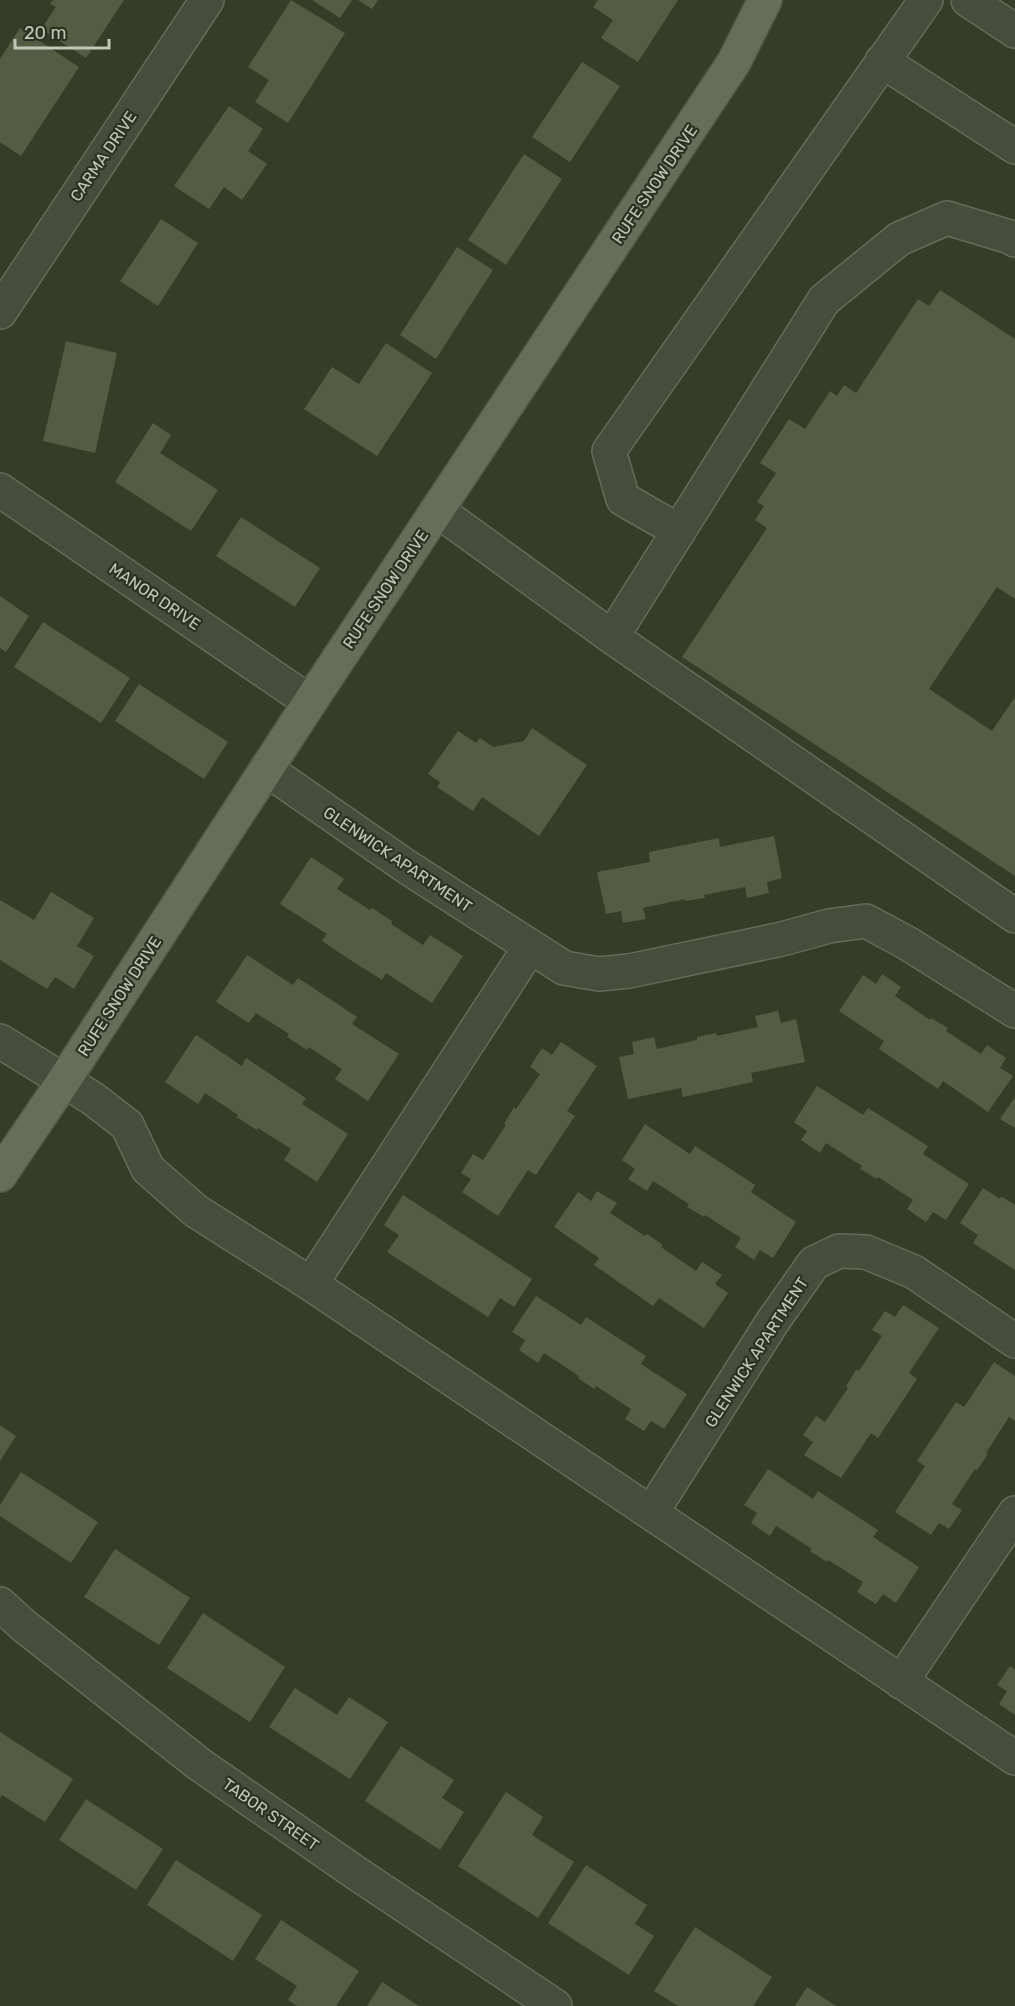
<svg xmlns="http://www.w3.org/2000/svg" width="1015" height="2006" viewBox="0 0 1015 2006" font-family="Rubik,sans-serif">
	<style>
		.building { fill: #555c43 }
		.lines { fill: none; stroke-linecap: round; stroke-linejoin: round }
		.minor-casing { stroke: #656b59; stroke-width: 36 }
		.major-casing { stroke: #535947; stroke-width: 36 }
		.minor { stroke: #474d3b; stroke-width: 33 }
		.major { stroke: #666d59; stroke-width: 33 }
		.labels { text-anchor: middle; stroke-width: 4.5; stroke-linejoin: round; paint-order: stroke }
		.street-label { font-size: 16px; fill: #c2c8b7; stroke: #2c3220 }
	</style>
	<rect width="100%" height="100%" fill="#363d27"/>
	<path class="building" d="M53,0H124L86,58L41,29L56,7L50,4Z
		M291,0L345,33L288,123L255,102L269,80L248,67Z
		M312,0H352L340,18Z
		M358,0H378L372,9Z
		M598,0H678L638,62L601,38L613,20L593,7Z
		M20,28L79,67L21,156L0,142V59Z
		M582,62L620,86L570,162L532,137Z
		M229,106L263,129L248,151L267,164L242,200L224,187L209,209L174,186Z
		M524,154L562,179L506,265L468,240Z
		M161,219L198,243L158,306L120,281Z
		M457,247L493,270L436,359L400,335Z
		M940,290L1015,339V599L997,587L929,689L992,731L1015,697V876L682,657L767,528L755,520L764,506L757,502L776,473L760,463L789,419L805,429L830,391L837,396L844,385L856,393L918,299L929,306Z
		M66,341L117,353L95,453L43,441Z
		M386,343L432,373L377,456L304,409L332,367L359,384Z
		M153,423L171,435L160,453L218,490L191,531L115,482Z
		M241,517L320,568L295,607L216,556Z
		M0,596L29,616L6,652L0,648Z
		M43,622L130,678L101,723L14,667Z
		M139,684L228,742L204,779L115,721Z
		M532,728L587,765L539,836L482,797L473,811L437,787L440,782L428,774L458,731L476,743L480,738L493,747L524,741Z
		M774,836L782,878L767,882L769,893L747,898L745,887L704,895L705,898L685,901V899L643,908L646,919L623,923L621,911L606,914L597,872L650,862L649,852L719,838L720,847Z
		M311,857L344,879L337,889L370,910L372,908L392,921L391,924L423,945L430,935L463,956L432,1003L386,973L382,980L352,961L322,941L327,934L280,904Z
		M51,892L94,918L77,946L94,956L74,989L55,977L47,989L0,960V900L34,920Z
		M247,955L293,985L298,978L327,997L357,1017L352,1024L399,1054L368,1101L335,1079L342,1069L309,1047L307,1050L287,1037L289,1034L256,1013L249,1023L216,1002Z
		M882,974L901,987L895,996L930,1020L931,1018L948,1028L946,1031L981,1054L987,1045L1006,1058L1000,1068L1013,1076L988,1112L943,1081L938,1089L879,1049L884,1041L839,1011L863,975L876,984Z
		M778,1011L781,1023L796,1019L805,1062L751,1073L753,1082L683,1097L681,1088L628,1099L619,1057L634,1054L632,1042L654,1037L657,1049L697,1040V1037L716,1033L717,1036L758,1027L755,1016Z
		M196,1035L242,1066L246,1058L306,1098L302,1104L348,1134L317,1182L284,1160L291,1149L258,1128L257,1130L236,1117L238,1115L205,1093L198,1104L165,1082Z
		M561,1042L597,1066L567,1111L575,1116L555,1146L536,1175L528,1170L498,1216L462,1192L471,1179L461,1173L473,1154L483,1160L506,1125L504,1124L514,1107L516,1109L540,1074L530,1067L542,1048L552,1055Z
		M817,1086L863,1115L868,1108L928,1146L923,1154L969,1184L946,1220L933,1212L926,1222L907,1209L913,1200L878,1177L877,1179L860,1169L862,1166L826,1143L820,1153L801,1140L807,1131L794,1122Z
		M1015,1097V1128L1000,1119Z
		M645,1124L690,1154L695,1146L755,1185L751,1192L796,1222L773,1258L760,1250L754,1260L735,1247L741,1238L705,1215L704,1217L687,1207L689,1204L653,1181L647,1191L628,1179L635,1169L622,1160Z
		M983,1188L1000,1199L1001,1196L1015,1205V1270L973,1243L978,1235L960,1223Z
		M597,1191L617,1203L610,1213L645,1236L647,1234L663,1245L661,1247L696,1271L702,1262L722,1275L715,1284L728,1293L704,1328L659,1298L653,1306L594,1265L599,1258L554,1227L578,1192L591,1201Z
		M403,1195L532,1279L514,1307L500,1298L488,1317L387,1252L399,1235L384,1225Z
		M536,1296L581,1325L586,1317L646,1356L641,1364L687,1394L664,1429L651,1421L644,1431L625,1419L631,1409L596,1386L594,1389L578,1378L579,1376L544,1353L538,1363L519,1350L525,1340L512,1332Z
		M903,1305L939,1328L909,1373L917,1379L898,1408L878,1438L871,1433L841,1478L804,1455L813,1442L803,1435L816,1416L825,1422L848,1388L846,1386L856,1370L859,1371L882,1336L872,1330L885,1311L895,1317Z
		M994,1362L1015,1376V1421L1009,1417L986,1453L988,1454L977,1470L975,1469L952,1504L962,1510L949,1529L939,1523L931,1535L895,1512L925,1466L917,1461L956,1402L964,1407Z
		M0,1425L16,1436L0,1461Z
		M768,1469L813,1499L818,1491L878,1530L873,1537L919,1567L896,1603L883,1594L876,1604L857,1592L863,1582L828,1560L827,1562L810,1551L812,1549L776,1526L770,1536L751,1523L757,1513L744,1505Z
		M21,1472L98,1522L71,1563L0,1516V1505Z
		M115,1549L190,1598L159,1645L84,1597Z
		M203,1613L285,1667L250,1722L167,1668Z
		M1010,1666L1015,1669V1715L999,1704L1007,1691L997,1685Z
		M295,1688L337,1715L349,1697L388,1722L350,1779L269,1727Z
		M0,1732L73,1779L45,1822L2,1795L0,1798Z
		M401,1746L454,1780L442,1798L464,1812L440,1850L365,1801Z
		M506,1792L543,1817L532,1835L574,1862L538,1918L458,1866Z
		M86,1799L163,1849L136,1890L59,1840Z
		M176,1860L262,1915L233,1961L147,1905Z
		M586,1865L647,1905L635,1924L654,1936L629,1975L548,1923Z
		M281,1920L359,1971L336,2006H297L288,2000L297,1986L255,1959Z
		M695,1927L772,1977L753,2006H678L654,1991Z
		M382,1982L419,2006H367Z
		M807,1987L836,2006H795Z"/>
	<g class="lines">
		<g class="minor-casing">
			<path id="minor" d="M968,0L1015,31
				M882,61L1015,147
				M0,312L207,0
				M0,490L310,702
				M437,510L612,637L1015,916
				M679,531L623,499L609,451L926,0
				M612,637L824,300L899,239L947,218L1010,237L1015,240
				M266,769L407,867L564,968L599,974L629,971L782,939L829,926L866,921L907,943L1015,1011
				M0,1041L92,1098L127,1125L148,1169L196,1211L311,1284L1015,1758
				M311,1284L530,947
				M652,1512L773,1321L814,1263L839,1251L866,1252L914,1272L1015,1341
				M0,1604L23,1625L199,1764L356,1873L555,2006
				M901,1682L1015,1513"/>
		</g>
		<g class="major-casing">
			<path id="major" d="M0,1175L63,1082L310,702L734,62L765,0"/>
		</g>
		<use href="#minor" class="minor"/>
		<use href="#major" class="major"/>
	</g>
	<g class="labels">
		<g class="street-label">
			<text transform="translate(103 156) rotate(-56)" y="6">CARMA DRIVE</text>
			<text transform="translate(654 184) rotate(-56)" y="6">RUFE SNOW DRIVE</text>
			<text transform="translate(385 589) rotate(-56)" y="6">RUFE SNOW DRIVE</text>
			<text transform="translate(155 596) rotate(34)" y="6">MANOR DRIVE</text>
			<text transform="translate(398 859) rotate(34)" y="6">GLENWICK APARTMENT</text>
			<text transform="translate(119 996) rotate(-57)" y="6">RUFE SNOW DRIVE</text>
			<text transform="translate(756 1352) rotate(-57)" y="6">GLENWICK APARTMENT</text>
			<text transform="translate(271 1814) rotate(35)" y="6">TABOR STREET</text>
		</g>
	</g>
	<path d="M15 39v9h94v-9" fill="none" stroke="#c2c8b7" stroke-width="3"/>
	<text x="24" y="39" font-size="18" fill="#c2c8b7" stroke="#2c3220" stroke-width="4.5" paint-order="stroke">20 m</text>
</svg>
